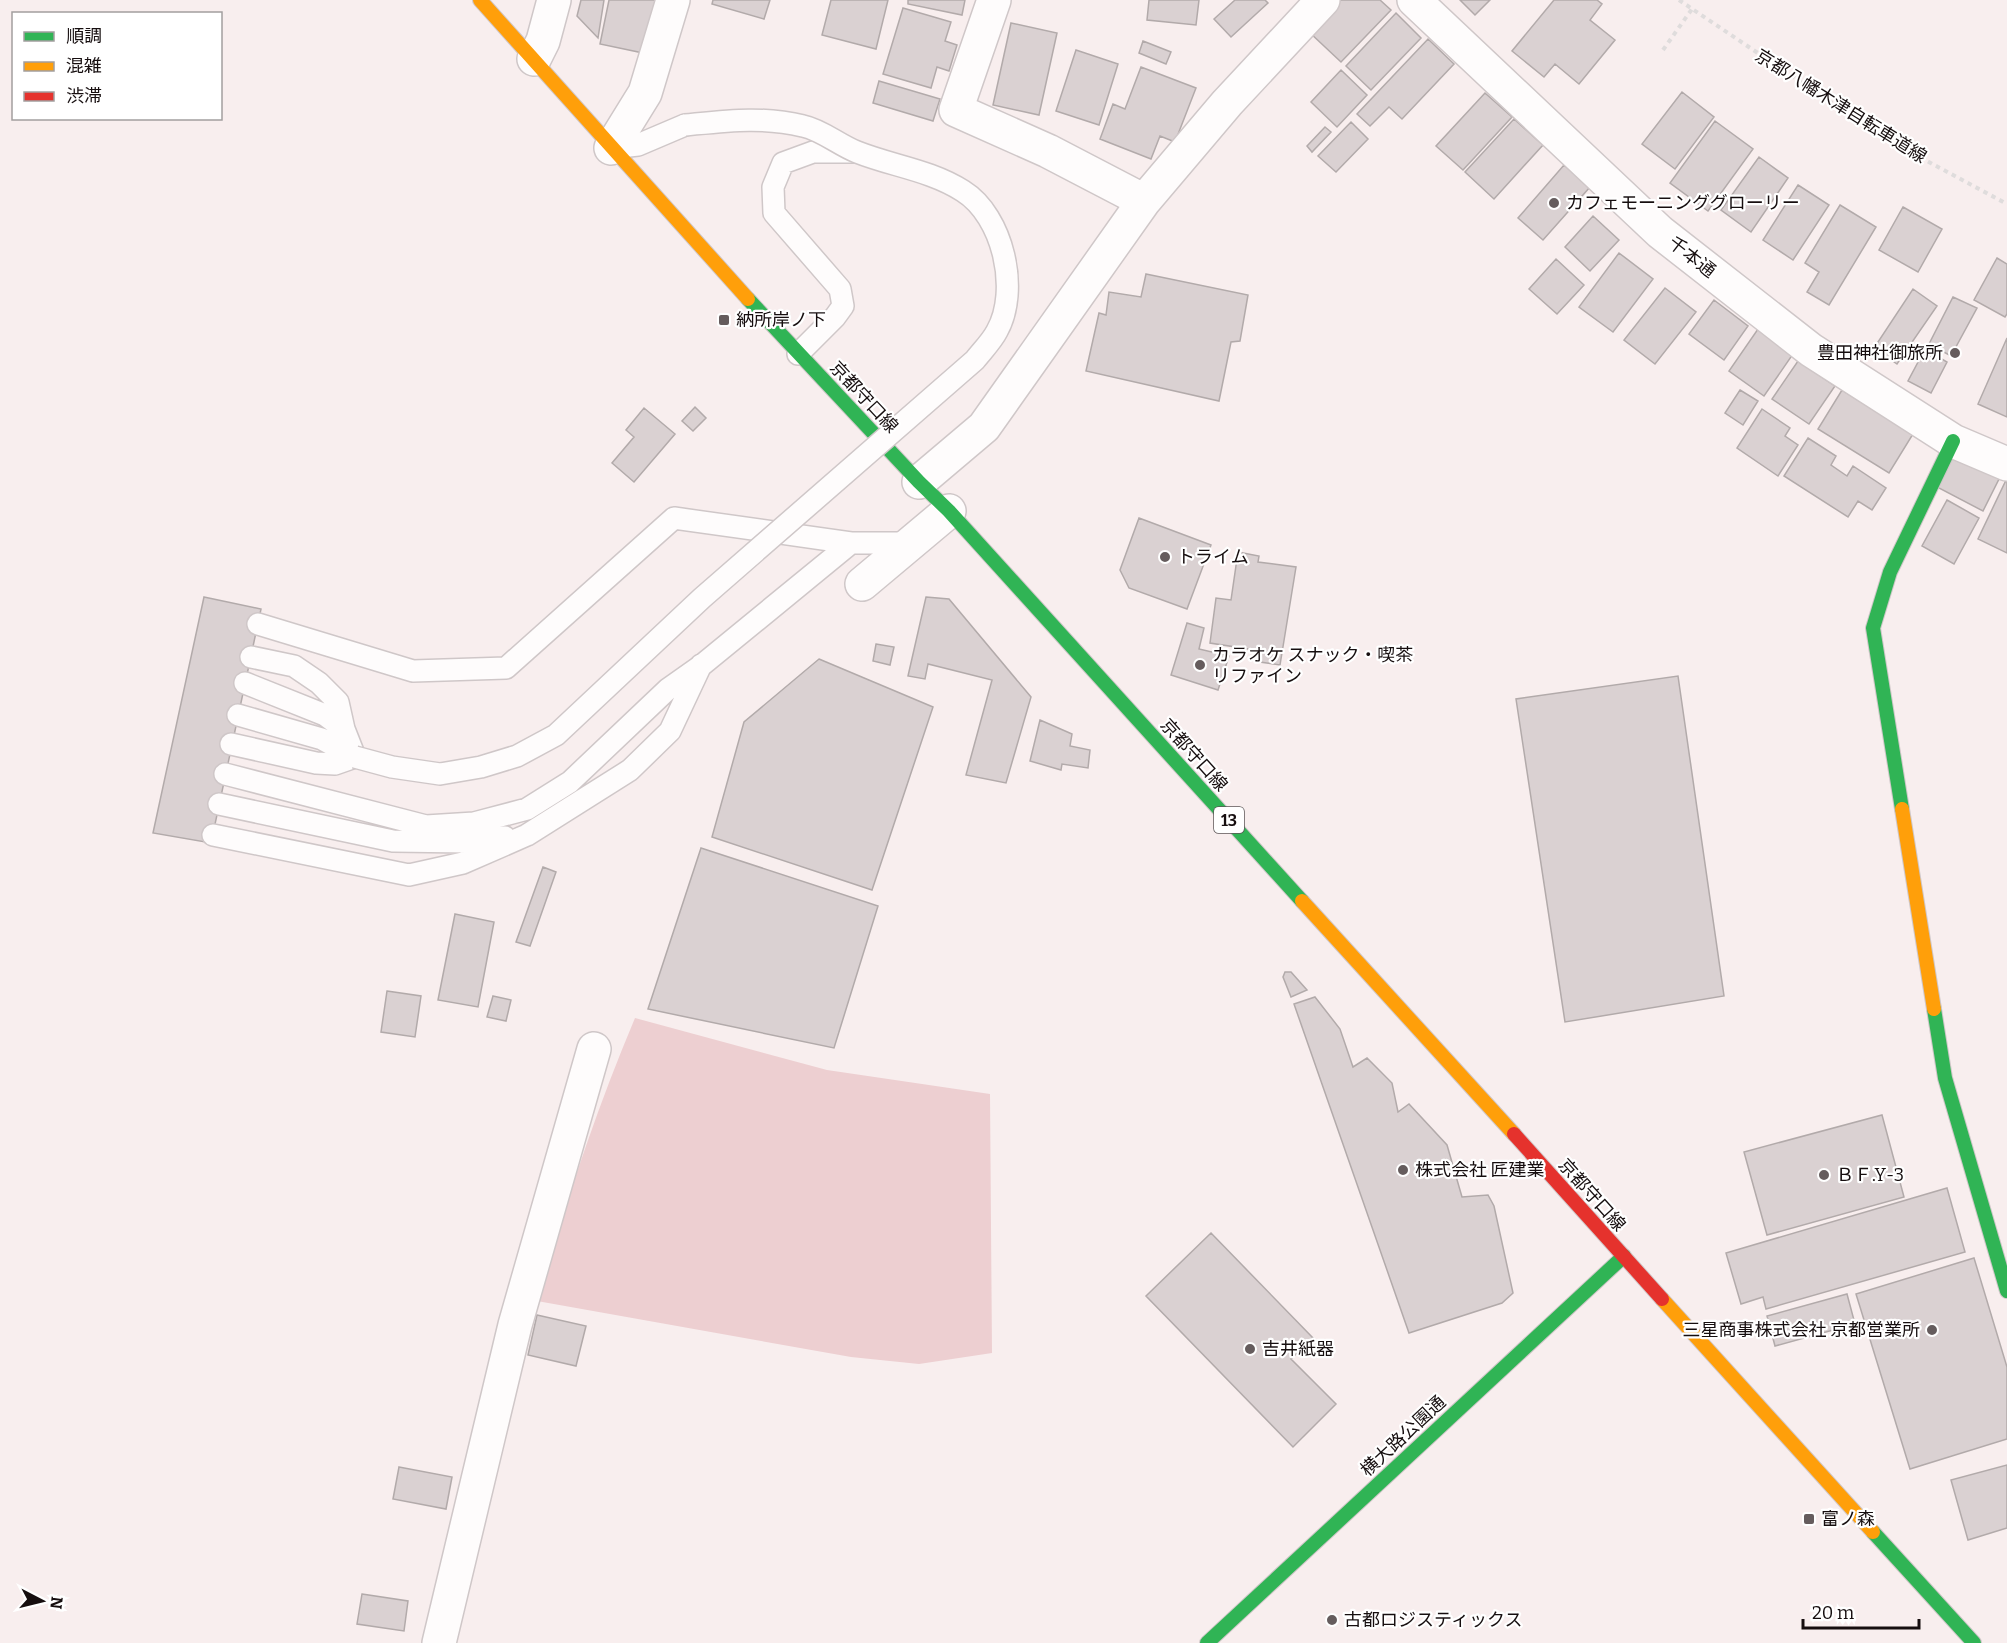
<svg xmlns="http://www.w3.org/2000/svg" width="2007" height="1643" viewBox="0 0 2007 1643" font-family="Bitter,'Noto Sans JP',serif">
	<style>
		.green { fill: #edcfd1 }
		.building { fill: #dad1d2; stroke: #b2aaaa; stroke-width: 1.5 }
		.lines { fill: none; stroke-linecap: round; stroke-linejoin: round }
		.lane-casing { stroke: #cfc7c8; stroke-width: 24 }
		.street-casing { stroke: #cfc7c8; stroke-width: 36 }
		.fast-casing { stroke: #cfc7c8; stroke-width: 16 }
		.slow-casing { stroke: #cfc7c8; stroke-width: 16 }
		.jam-casing { stroke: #cfc7c8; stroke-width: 16 }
		.path { stroke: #dfdcdc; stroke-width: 4; stroke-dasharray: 4.5 4.5; stroke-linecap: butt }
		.lane { stroke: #fefcfc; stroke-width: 21 }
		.street { stroke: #fefcfc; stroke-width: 33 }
		.fast { stroke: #30b455; stroke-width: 14 }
		.slow { stroke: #ff9f0a; stroke-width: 14 }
		.jam { stroke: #e5322d; stroke-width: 14 }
		.lane-bridge-casing { stroke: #cfc7c8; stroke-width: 24; stroke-linecap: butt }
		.lane-bridge { stroke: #fefcfc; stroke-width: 21 }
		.poi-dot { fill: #655c5d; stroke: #fff; stroke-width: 2 }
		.labels { text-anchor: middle; stroke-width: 4.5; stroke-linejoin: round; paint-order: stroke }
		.shield { fill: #fff; stroke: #5c5657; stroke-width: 1.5 }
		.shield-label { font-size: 16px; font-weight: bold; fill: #160e0f }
		.street-label { font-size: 18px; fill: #160e0f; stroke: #fff }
		.poi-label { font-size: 18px; fill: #160e0f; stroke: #fff; text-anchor: start }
	</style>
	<rect width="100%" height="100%" fill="#f8eeee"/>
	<path class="green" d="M635,1018L827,1070L990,1094L992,1353L919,1364L851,1357L537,1301C565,1205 596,1110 635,1018Z"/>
	<path class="building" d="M581,0H604L598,38L577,16Z
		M609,0H659L648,54L600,44Z
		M713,0H770L764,19L712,4Z
		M831,0H888L876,49L822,35Z
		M908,0H965L962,15L908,4Z
		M1149,0H1199L1196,25L1147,20Z
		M1235,0H1265L1268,3L1231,37L1214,19Z
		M1337,0H1380L1391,10L1341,62L1308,31Z
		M1460,0H1490L1475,15Z
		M1554,0H1597L1602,4L1590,20L1615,40L1579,84L1555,64L1544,77L1512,51Z
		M903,8L951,22L945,41L957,45L949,71L937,67L931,88L883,74Z
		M1396,13L1421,38L1371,90L1346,66Z
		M1011,23L1057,33L1039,115L993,105Z
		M1428,39L1454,64L1402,119L1389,107L1370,126L1357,114Z
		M1143,41L1171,52L1166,64L1139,53Z
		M1076,50L1118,64L1099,125L1056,111Z
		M1141,67L1196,88L1175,142L1160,136L1151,159L1100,139L1113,104L1125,109Z
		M1341,70L1367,95L1337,127L1311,102Z
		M879,81L940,99L933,121L873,103Z
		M1682,92L1714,117L1675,169L1642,144Z
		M1485,93L1512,117L1463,170L1436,146Z
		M1514,119L1543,145L1494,199L1465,172Z
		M1715,121L1753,149L1708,211L1670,183Z
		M1351,122L1368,139L1336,172L1318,156Z
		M1325,127L1331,132L1312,152L1307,146Z
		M1759,157L1788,178L1751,232L1721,210Z
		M1564,165L1590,187L1543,240L1518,218Z
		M1798,185L1829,205L1793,260L1763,240Z
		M1840,205L1876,227L1829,305L1807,292L1819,272L1805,263Z
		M1903,207L1942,229L1918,272L1879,250Z
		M1593,216L1619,240L1590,271L1565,247Z
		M1619,253L1653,279L1613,332L1579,307Z
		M1997,258L2007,264V314L2005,317L1974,300Z
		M1556,259L1584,285L1557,314L1529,289Z
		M1146,274L1248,295L1240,341L1231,342L1219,401L1086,371L1099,313L1106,315L1109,292L1141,297Z
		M1665,288L1696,312L1655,364L1624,340Z
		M1913,289L1937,306L1897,364L1874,348Z
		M1953,297L1977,308L1951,356L1929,344Z
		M1714,300L1748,326L1724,360L1689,334Z
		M1758,329L1793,354L1764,396L1729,371Z
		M2007,338V417L1978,404Z
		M1925,349L1947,362L1931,393L1908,381Z
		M1798,361L1835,386L1809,424L1772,399Z
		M1740,390L1758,401L1743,425L1725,413Z
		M1842,390L1913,434L1889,473L1818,429Z
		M695,407L706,418L693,431L682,421Z
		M644,408L675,434L634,482L612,463L634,437L626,430Z
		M1762,409L1790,428L1785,436L1798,445L1778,476L1737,448Z
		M1808,438L1836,456L1831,465L1847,476L1853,466L1886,488L1872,510L1858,501L1848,517L1784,476Z
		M1955,450L2002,473L1983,511L1937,487Z
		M2007,478V553L1978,539Z
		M1947,500L1979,518L1954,564L1922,546Z
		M1139,518L1211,545L1187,609L1129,588L1120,570Z
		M1238,552L1259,556L1258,562L1296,567L1280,665L1260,662L1261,651L1210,643L1216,598L1231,600Z
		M204,597L261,609L211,843L153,833Z
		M926,597L949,599L1031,697L1006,783L966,775L992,680L928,664L925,679L908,676Z
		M1187,623L1204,628L1199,649L1229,656L1218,690L1171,675Z
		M876,644L894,647L890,665L873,661Z
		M819,659L933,707L872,890L712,837L744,722Z
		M1678,676L1724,996L1565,1022L1516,699Z
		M1040,720L1072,734L1070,746L1090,750L1088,768L1062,764L1061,770L1030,761Z
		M701,848L878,906L834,1048L648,1009Z
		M543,867L556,872L530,946L516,942Z
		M455,914L494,922L478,1007L438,1000Z
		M1285,972H1291L1307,990L1291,997L1283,977Z
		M387,991L421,996L415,1037L381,1032Z
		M493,996L511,1000L506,1021L487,1017Z
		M1315,997L1340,1029L1353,1067L1367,1058L1392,1083L1398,1112L1409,1104L1447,1145L1462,1197L1488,1195L1494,1206L1513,1293L1502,1303L1409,1333L1294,1004Z
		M1882,1115L1904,1197L1767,1235L1744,1152Z
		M1947,1188L1965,1252L1766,1309L1763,1297L1741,1304L1726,1253Z
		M1211,1233L1313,1338L1291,1359L1336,1404L1293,1447L1146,1296Z
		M1974,1258L2007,1367V1439L1910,1469L1856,1294Z
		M1847,1294L1855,1324L1775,1346L1767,1316Z
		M537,1315L586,1326L576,1366L528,1355Z
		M2007,1465V1528L1968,1540L1951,1480Z
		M399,1467L452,1477L446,1509L393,1499Z
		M362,1594L408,1601L404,1631L357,1624Z"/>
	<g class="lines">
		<g class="lane-casing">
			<path id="lane" d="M611,148L638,145L685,125
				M798,354L835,317L843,306L840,289L774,213L773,187L783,163L813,152H856
				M258,624L413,671L506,668L674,518L851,543
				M251,657L294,666L319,683L338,702L344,729
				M245,683L325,715L344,729L355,757
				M238,715L322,739L355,757
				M231,744L316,763L335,764L355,757
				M225,774L426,826L474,823L527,809L570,782L668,689L702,665L851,543H910
				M219,804L393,841L467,842L505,837
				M213,835L409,875L463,863L527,835L630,770L670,731L701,665"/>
		</g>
		<g class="street-casing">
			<path id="street" d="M994,0L956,110L1048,151L1144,201
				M1414,0L1660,232L1811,350L1953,441L2007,464
				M534,59L543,41L554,0
				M611,148L645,93L673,0
				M919,482L984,427L1144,201L1227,103L1323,0
				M862,584L949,511
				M439,1643L515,1325L594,1049"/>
		</g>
		<g class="fast-casing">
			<path id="fast" d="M748,299L919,482L949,511L1302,901
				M1902,809L1873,628L1890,572L1953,441
				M1934,1009L1945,1078L2007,1291
				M1873,1532L1974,1643
				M1207,1643L1624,1256"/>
		</g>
		<g class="slow-casing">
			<path id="slow" d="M480,0L748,299
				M1902,809L1934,1009
				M1302,901L1514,1134
				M1662,1299L1873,1532"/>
		</g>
		<g class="jam-casing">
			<path id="jam" d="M1514,1134L1662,1299"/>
		</g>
		<path class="path" d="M1679,0L1884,138L2007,204
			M1663,50L1692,9"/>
		<use href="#lane" class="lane"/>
		<use href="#street" class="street"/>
		<use href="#fast" class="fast"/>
		<use href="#slow" class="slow"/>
		<use href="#jam" class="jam"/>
		<g class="lane-bridge-casing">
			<path id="lane-bridge" d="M355,757L392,767L440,774L481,767L517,756L556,735L702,598L975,360C982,351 992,341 997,331C1020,290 1003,216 963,191C930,170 892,166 857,152C839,145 822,130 803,126C762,116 726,121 685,125"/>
		</g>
		<use href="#lane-bridge" class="lane-bridge"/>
	</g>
	<g class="poi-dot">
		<circle cx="1554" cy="203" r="6"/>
		<rect x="718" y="314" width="12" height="12" rx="3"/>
		<circle cx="1955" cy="353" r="6"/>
		<circle cx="1165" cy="557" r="6"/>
		<circle cx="1200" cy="665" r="6"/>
		<circle cx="1403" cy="1170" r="6"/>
		<circle cx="1824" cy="1175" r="6"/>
		<circle cx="1932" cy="1330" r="6"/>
		<circle cx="1250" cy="1349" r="6"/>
		<rect x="1803" y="1513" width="12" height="12" rx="3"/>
		<circle cx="1332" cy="1620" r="6"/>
	</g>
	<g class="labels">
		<rect class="shield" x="1214" y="807" width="30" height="26" rx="4.5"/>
		<g class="shield-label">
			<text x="1229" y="826">13</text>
		</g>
		<g class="street-label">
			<text transform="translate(1841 106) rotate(32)" y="6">京都八幡木津自転車道線</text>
			<text transform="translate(1692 257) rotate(38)" y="6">千本通</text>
			<text transform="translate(864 397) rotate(47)" y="6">京都守口線</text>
			<text transform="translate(1194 755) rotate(48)" y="6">京都守口線</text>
			<text transform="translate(1592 1195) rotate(48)" y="6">京都守口線</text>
			<text transform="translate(1403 1436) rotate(-43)" y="6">横大路公園通</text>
		</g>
		<g class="poi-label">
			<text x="1566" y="209">カフェモーニンググローリー</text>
			<text x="736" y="326">納所岸ノ下</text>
			<text x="1943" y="359" text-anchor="end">豊田神社御旅所</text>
			<text x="1177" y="563">トライム</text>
			<text x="1212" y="661">カラオケ スナック・喫茶<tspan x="1212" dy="21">リファイン</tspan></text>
			<text x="1415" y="1176">株式会社 匠建業</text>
			<text x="1836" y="1181">ＢＦ.Y-3</text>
			<text x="1920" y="1336" text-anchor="end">三星商事株式会社 京都営業所</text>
			<text x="1262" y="1355">吉井紙器</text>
			<text x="1821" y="1525">富ノ森</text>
			<text x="1344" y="1626">古都ロジスティックス</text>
		</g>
	</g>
	<rect x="12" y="12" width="210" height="108" fill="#ffffff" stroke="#a29f9f" stroke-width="1.5"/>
	<rect x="24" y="32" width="30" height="9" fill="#30b455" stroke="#a29f9f" stroke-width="1.5"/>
	<text x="66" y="42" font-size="18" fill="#160e0f">順調</text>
	<rect x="24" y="62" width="30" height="9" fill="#ff9f0a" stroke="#a29f9f" stroke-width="1.5"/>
	<text x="66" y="72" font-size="18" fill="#160e0f">混雑</text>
	<rect x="24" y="92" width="30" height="9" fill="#e5322d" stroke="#a29f9f" stroke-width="1.5"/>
	<text x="66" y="102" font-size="18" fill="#160e0f">渋滞</text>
	<g transform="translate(42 1601) rotate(97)" stroke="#ffffff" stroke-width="4.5" paint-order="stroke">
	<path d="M0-4.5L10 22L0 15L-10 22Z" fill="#160e0f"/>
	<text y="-9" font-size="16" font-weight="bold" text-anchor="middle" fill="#160e0f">N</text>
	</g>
	<path d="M1803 1619v9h116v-9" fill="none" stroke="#160e0f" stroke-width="3"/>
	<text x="1812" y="1619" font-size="18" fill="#160e0f" stroke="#ffffff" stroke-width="4.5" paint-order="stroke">20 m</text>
</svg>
